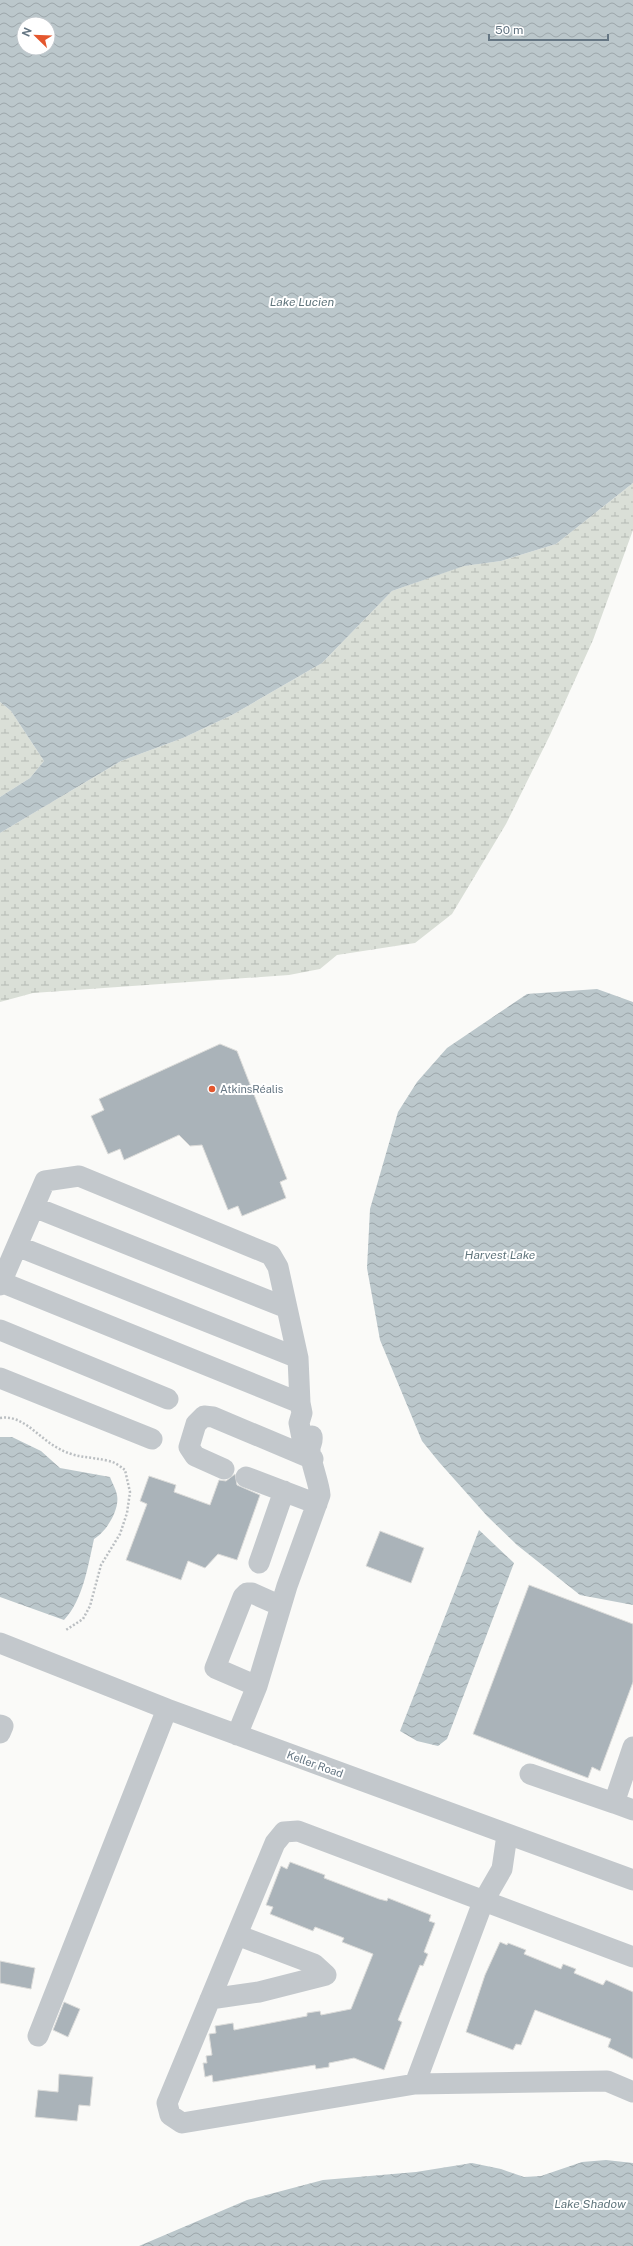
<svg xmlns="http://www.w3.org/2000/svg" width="633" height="2246" viewBox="0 0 633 2246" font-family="'Public Sans',sans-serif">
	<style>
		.wetland { fill: url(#wetland-marsh) }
		.water { fill: url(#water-waves); fill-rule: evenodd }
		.building { fill: #aab3b9; stroke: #dcdcda }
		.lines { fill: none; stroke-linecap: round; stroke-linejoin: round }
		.path { stroke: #bbbfc2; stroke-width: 2.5; stroke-dasharray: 2 2; stroke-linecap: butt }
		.minor { stroke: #c3c8cc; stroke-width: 21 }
		.poi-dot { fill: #e4572e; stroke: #fff; stroke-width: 1.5 }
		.labels { text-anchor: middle; stroke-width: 4; stroke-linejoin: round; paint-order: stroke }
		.poi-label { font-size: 11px; fill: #657683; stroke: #fff; text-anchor: start }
		.street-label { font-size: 11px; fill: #657683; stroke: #fff }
		.water-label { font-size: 12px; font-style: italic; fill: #60757c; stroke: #fff }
	</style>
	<defs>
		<pattern id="wetland-marsh" width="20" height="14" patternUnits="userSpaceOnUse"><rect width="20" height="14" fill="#dadfd7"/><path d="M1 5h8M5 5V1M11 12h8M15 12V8" fill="none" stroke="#b4b9b4"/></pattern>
		<pattern id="water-waves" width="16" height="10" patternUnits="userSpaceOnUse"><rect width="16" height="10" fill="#bbc7cb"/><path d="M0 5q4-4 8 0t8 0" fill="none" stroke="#9ca6aa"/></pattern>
	</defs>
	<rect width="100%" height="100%" fill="#fafaf8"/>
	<path class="wetland" d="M633,483V530L593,640L550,735L506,824L452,914L415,943L337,955L320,969L289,975L33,993L0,1002V833L121,761L183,738L232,715L322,663L392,591L463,566L501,561L556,544Z
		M0,702L11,711L44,761L30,778L0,797Z"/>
	<path class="water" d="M0,0H633V483L556,544L501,561L464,566L392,591L322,663L232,715L183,738L121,761L0,833V797L30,778L44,761L11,711L0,702ZM24,24H48V48H24Z
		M597,989L633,1002V1605L580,1595L517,1545L487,1516L439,1462L422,1441L380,1340L367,1268L370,1209L398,1112L417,1082L447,1048L527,994Z
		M0,1437H12L41,1451L60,1468L110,1477C112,1483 116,1489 117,1495C120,1510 106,1532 94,1539C88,1566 83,1600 64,1620L0,1597Z
		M479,1530L514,1563L447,1739L438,1746L417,1741L400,1731Z
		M606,2160L633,2163V2246H139L247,2200L323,2180L416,2172L472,2163L501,2169L524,2177L541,2176L582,2162Z"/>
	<path class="building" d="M220,1044L237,1051L287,1179L280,1182L286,1198L242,1216L238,1206L228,1210L202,1145L190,1146L179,1135L124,1160L120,1149L108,1154L91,1116L104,1110L99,1099Z
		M235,1474L237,1485L260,1495L237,1560L218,1554L205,1568L188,1561L181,1580L126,1560L147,1504L140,1501L149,1476L176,1485L174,1492L210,1505L219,1480L226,1481Z
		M380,1531L424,1548L411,1583L366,1566Z
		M529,1585L633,1624V1682L600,1771L592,1767L588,1778L473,1734Z
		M290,1862L325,1875L324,1878L379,1899L387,1901L388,1898L431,1915L429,1921L435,1923L424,1952L428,1954L423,1966L420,1965L398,2020L402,2022L384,2070L354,2058L329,2063V2067L316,2069L315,2065L213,2082L212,2075L205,2077L203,2063H207L206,2056L212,2055L209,2034L216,2033L215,2026L233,2023L234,2030L307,2016V2013L320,2011L321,2015L351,2009L373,1954L342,1942L344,1938L315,1927L313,1931L270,1914L273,1907L266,1905L281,1866L287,1869Z
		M500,1942L507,1945L508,1943L526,1950L524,1954L561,1969L563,1964L576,1969L574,1973L603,1985L606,1980L633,1992V2059L608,2047L611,2039L535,2010L521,2045L516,2044L513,2050L466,2032L485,1975Z
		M0,1961L35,1968L31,1989L0,1983Z
		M64,2002L80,2009L68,2037L53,2030Z
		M59,2074L93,2077L90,2106L79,2105L77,2121L35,2117L38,2090L58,2092Z"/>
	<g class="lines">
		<path class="path" d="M0,1418C22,1414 38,1437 56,1447C76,1459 89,1456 109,1461C115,1462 121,1467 125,1470L130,1492L127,1513L120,1534L101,1565L90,1606L83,1619L66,1630"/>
		<path class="minor" d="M34,1207L287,1308
			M17,1246L298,1358
			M1,1282L300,1403
			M0,1285L45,1181L79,1176L271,1255L278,1267L298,1358L300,1403L302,1413L299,1423L303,1443L310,1448
			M0,1330L168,1399
			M0,1378L152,1439
			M224,1469L195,1456L189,1447L196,1424L204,1416L213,1417L313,1459
			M246,1477L317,1504
			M259,1563L284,1491
			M0,1643L167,1709L633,1880
			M257,1686L215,1668L243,1597L247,1593H252L281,1606
			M0,1725L3,1726L0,1733
			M237,1735L257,1686L287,1586L320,1495C319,1482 309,1459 310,1448C311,1443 313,1441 312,1436
			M530,1774L614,1803L633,1747
			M614,1803L633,1810
			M633,1957L298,1831L284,1832L275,1843L167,2103L170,2115L182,2123L415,2084L607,2081L633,2092
			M210,1999L259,1992L326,1975L314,1964L237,1935
			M38,2036L167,1709
			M415,2084L483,1902L502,1869L507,1835"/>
	</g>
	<circle class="poi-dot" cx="212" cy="1089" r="4"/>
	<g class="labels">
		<g class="poi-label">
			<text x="220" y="1093">AtkinsRéalis</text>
		</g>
		<g class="street-label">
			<text transform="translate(315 1764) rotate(20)" y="4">Keller Road</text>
		</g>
		<g class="water-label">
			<text x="302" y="306">Lake Lucien</text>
			<text x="500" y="1259">Harvest Lake</text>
			<text x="590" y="2208">Lake Shadow</text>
		</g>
	</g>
	<g transform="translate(36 36) rotate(293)"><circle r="19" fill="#ffffff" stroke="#c1c8cd"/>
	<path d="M0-3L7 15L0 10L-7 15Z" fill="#e4572e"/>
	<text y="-6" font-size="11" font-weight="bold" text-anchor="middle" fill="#657683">N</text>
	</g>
	<path d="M489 34v6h119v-6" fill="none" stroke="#657683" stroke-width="2"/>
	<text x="495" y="34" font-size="12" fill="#657683" stroke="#ffffff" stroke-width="3" paint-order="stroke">50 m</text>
</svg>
